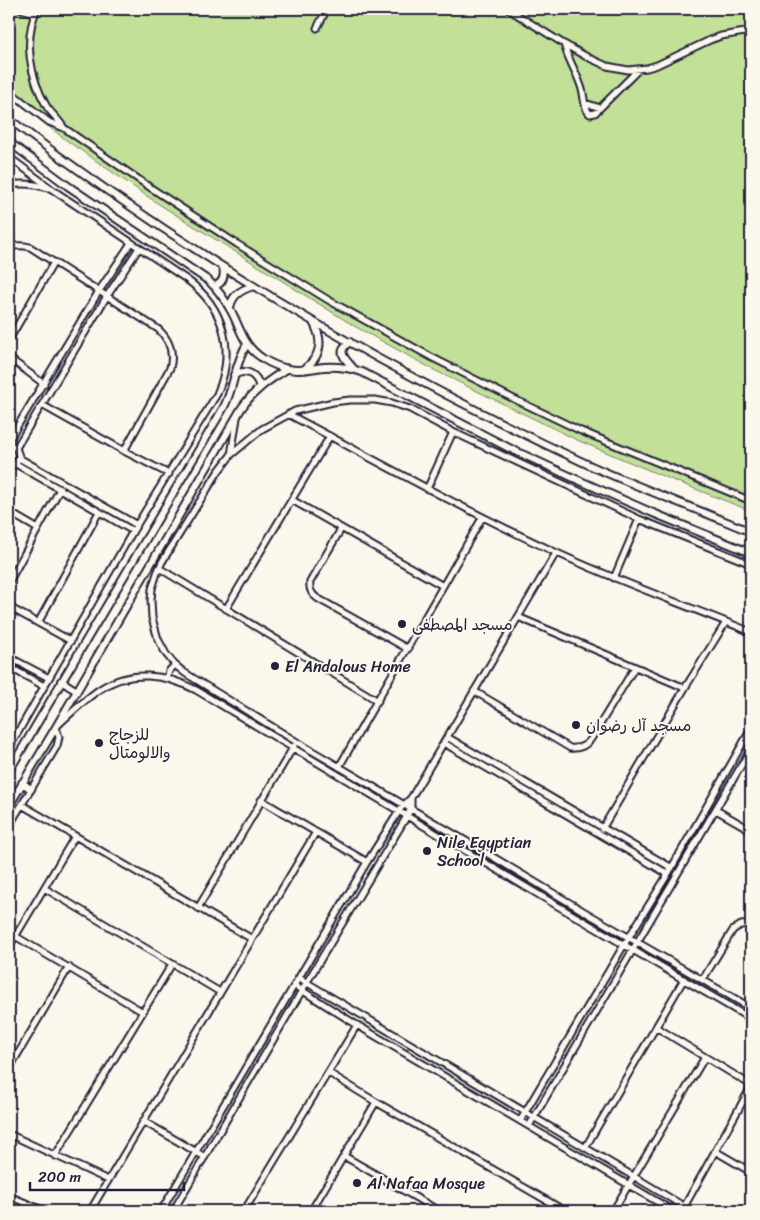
<svg xmlns="http://www.w3.org/2000/svg" width="760" height="1220" viewBox="0 0 760 1220" font-family="Sriracha,'Playpen Sans Arabic',sans-serif">
	<style>
		.green { fill: #c2e098; stroke: #72816a }
		.lines { fill: none; stroke-linecap: round; stroke-linejoin: round }
		.minor-casing { stroke: #22223b; stroke-width: 9 }
		.tertiary-casing { stroke: #22223b; stroke-width: 10 }
		.minor { stroke: #fbf7ec; stroke-width: 5 }
		.tertiary { stroke: #fbf7ec; stroke-width: 6 }
		.poi-dot { fill: #22223b; stroke: #fbf7ec; stroke-width: 2 }
		.labels { text-anchor: middle; stroke-width: 4; stroke-linejoin: round; paint-order: stroke }
		.poi-label { font-size: 16px; fill: #22223b; stroke: #fbf7ec; text-anchor: start }
	</style>
	<rect width="100%" height="100%" fill="#fbf7ec"/>
	<filter id="ink" filterUnits="userSpaceOnUse"><feTurbulence type="fractalNoise" baseFrequency=".02" numOctaves="2"/><feDisplacementMap in="SourceGraphic" scale="10" xChannelSelector="R" yChannelSelector="G"/><feConvolveMatrix kernelMatrix="1 2 1 2 8 2 1 2 1" color-interpolation-filters="sRGB"/></filter>
	<g filter="url(#ink)">
		<path class="green" d="M9,9H751V511L665,477L577,440L436,371L356,327L157,203L66,140L9,96Z"/>
		<g class="lines">
			<g class="minor-casing">
				<path id="minor" d="M21,9L35,13
					M37,9C23,40 30,78 47,107C52,114 59,120 64,128
					M508,9L564,44L587,57L607,66L628,70L647,68L657,65L710,40L721,36L751,31
					M317,28L327,9
					M564,44C568,61 579,75 583,93C584,100 585,110 590,114L595,113L639,69
					M9,91L49,122L64,128L151,188L237,244L330,301L433,358L512,398L581,431L751,501
					M585,103L600,108
					M9,157L53,190L186,279C225,307 236,351 217,394L133,531L9,748
					M9,185C22,183 35,184 48,188
					M9,247C17,245 22,245 30,247L158,329C170,340 174,353 170,368L124,451
					M9,340L54,262
					M9,358L44,384
					M42,405L124,451L169,474
					M288,414C377,461 464,510 555,552C619,582 686,605 751,632
					M237,418L231,455L218,472L162,562L157,573L152,589L151,600L152,618L158,639L166,654L175,665L185,673L297,742L488,854L590,915L751,1008
					M9,440L99,291L131,243
					M9,444L16,448L19,456L16,464L9,468
					M16,448L107,296L139,248
					M232,454L262,429L295,411L333,402L350,400H375L392,403L410,409L453,432L639,519L751,564
					M19,458L137,525
					M16,464L133,531
					M427,489L453,432
					M292,500L443,586
					M9,512L38,529
					M341,529L310,582C309,589 311,594 317,598L408,649
					M159,568L378,701
					M614,578L639,519
					M9,582L60,489
					M9,607L71,641
					M226,609L330,436
					M518,617L685,688
					M38,623L99,512
					M9,657L49,678
					M9,667L44,686
					M167,678L169,671L175,665
					M474,691L570,748C580,749 586,746 591,739L635,667
					M447,737L672,868
					M444,743L668,874
					M339,767L482,518
					M261,800L367,862
					M22,805L252,939
					M716,810L751,830
					M9,826L57,746L59,737L56,727C70,714 84,700 100,689C130,669 166,674 196,690L556,905L751,1019
					M602,829L685,688L726,622
					M44,888L220,992
					M198,908L294,746
					M15,936L143,1012
					M9,947L75,836
					M299,978L692,1211
					M703,979L733,930L741,925L751,924
					M295,986L357,1025L673,1211
					M656,1027L751,1085
					M9,1069L69,967
					M329,1073L376,1102L565,1211
					M143,1121L205,1157
					M520,1121L624,945L668,874L751,729
					M529,1126L751,749
					M9,1134L108,1180
					M585,1148L684,979
					M715,1151L751,1172
					M55,1156L172,964
					M344,1156L439,1211
					M9,1196L45,1211
					M684,1207L751,1087
					M90,1211L316,832
					M161,1211L367,862L401,808L411,798L556,553
					M173,1211L307,982L407,816L411,808V798
					M244,1211L357,1025
					M311,1211L376,1102
					M613,1211L705,1057"/>
			</g>
			<g class="tertiary-casing">
				<path id="tertiary" d="M9,119C188,255 384,370 589,465C642,489 697,509 751,532
					M9,142L68,186L209,281C217,289 224,298 230,309C236,319 239,330 245,340C254,356 272,366 289,369C301,372 312,368 324,367C337,366 350,368 362,372L509,448L576,479L653,513L751,553
					M214,286C223,284 225,276 223,267
					M230,309C231,295 242,289 254,286
					M350,342C335,351 346,360 354,369
					M303,370C321,357 324,341 313,322
					M234,375C246,368 257,374 260,388
					M61,681L77,691
					M9,771L224,407C235,385 234,365 247,344
					M22,783L31,789
					M9,806L56,727L241,409C253,391 269,380 287,369"/>
			</g>
			<use href="#minor" class="minor"/>
			<use href="#tertiary" class="tertiary"/>
		</g>
	</g>
	<g class="poi-dot">
		<circle cx="402" cy="624" r="5"/>
		<circle cx="275" cy="666" r="5"/>
		<circle cx="576" cy="725" r="5"/>
		<circle cx="99" cy="743" r="5"/>
		<circle cx="427" cy="851" r="5"/>
		<circle cx="357" cy="1183" r="5"/>
	</g>
	<g class="labels">
		<g class="poi-label">
			<text x="412" y="630">مسجد المصطفى</text>
			<text x="285" y="672">El Andalous Home</text>
			<text x="586" y="731">مسجد آل رضوان</text>
			<text x="109" y="740">للزجاج<tspan x="109" dy="18">والالومتال</tspan></text>
			<text x="437" y="848">Nile Egyptian<tspan x="437" dy="18">School</tspan></text>
			<text x="367" y="1189">Al Nafaa Mosque</text>
		</g>
	</g>
	<rect width="760" height="1220" fill="none" stroke="#fbf7ec" stroke-width="30"/>
	<rect x="15" y="15" width="730" height="1190" fill="none" stroke="#22223b" stroke-width="2" filter="url(#ink)"/>
	<path d="M30 1182v8h154v-8" fill="none" stroke="#22223b" stroke-width="2.5"/>
	<text x="38" y="1182" font-size="15" fill="#22223b" stroke="#fbf7ec" stroke-width="4" paint-order="stroke">200 m</text>
</svg>
